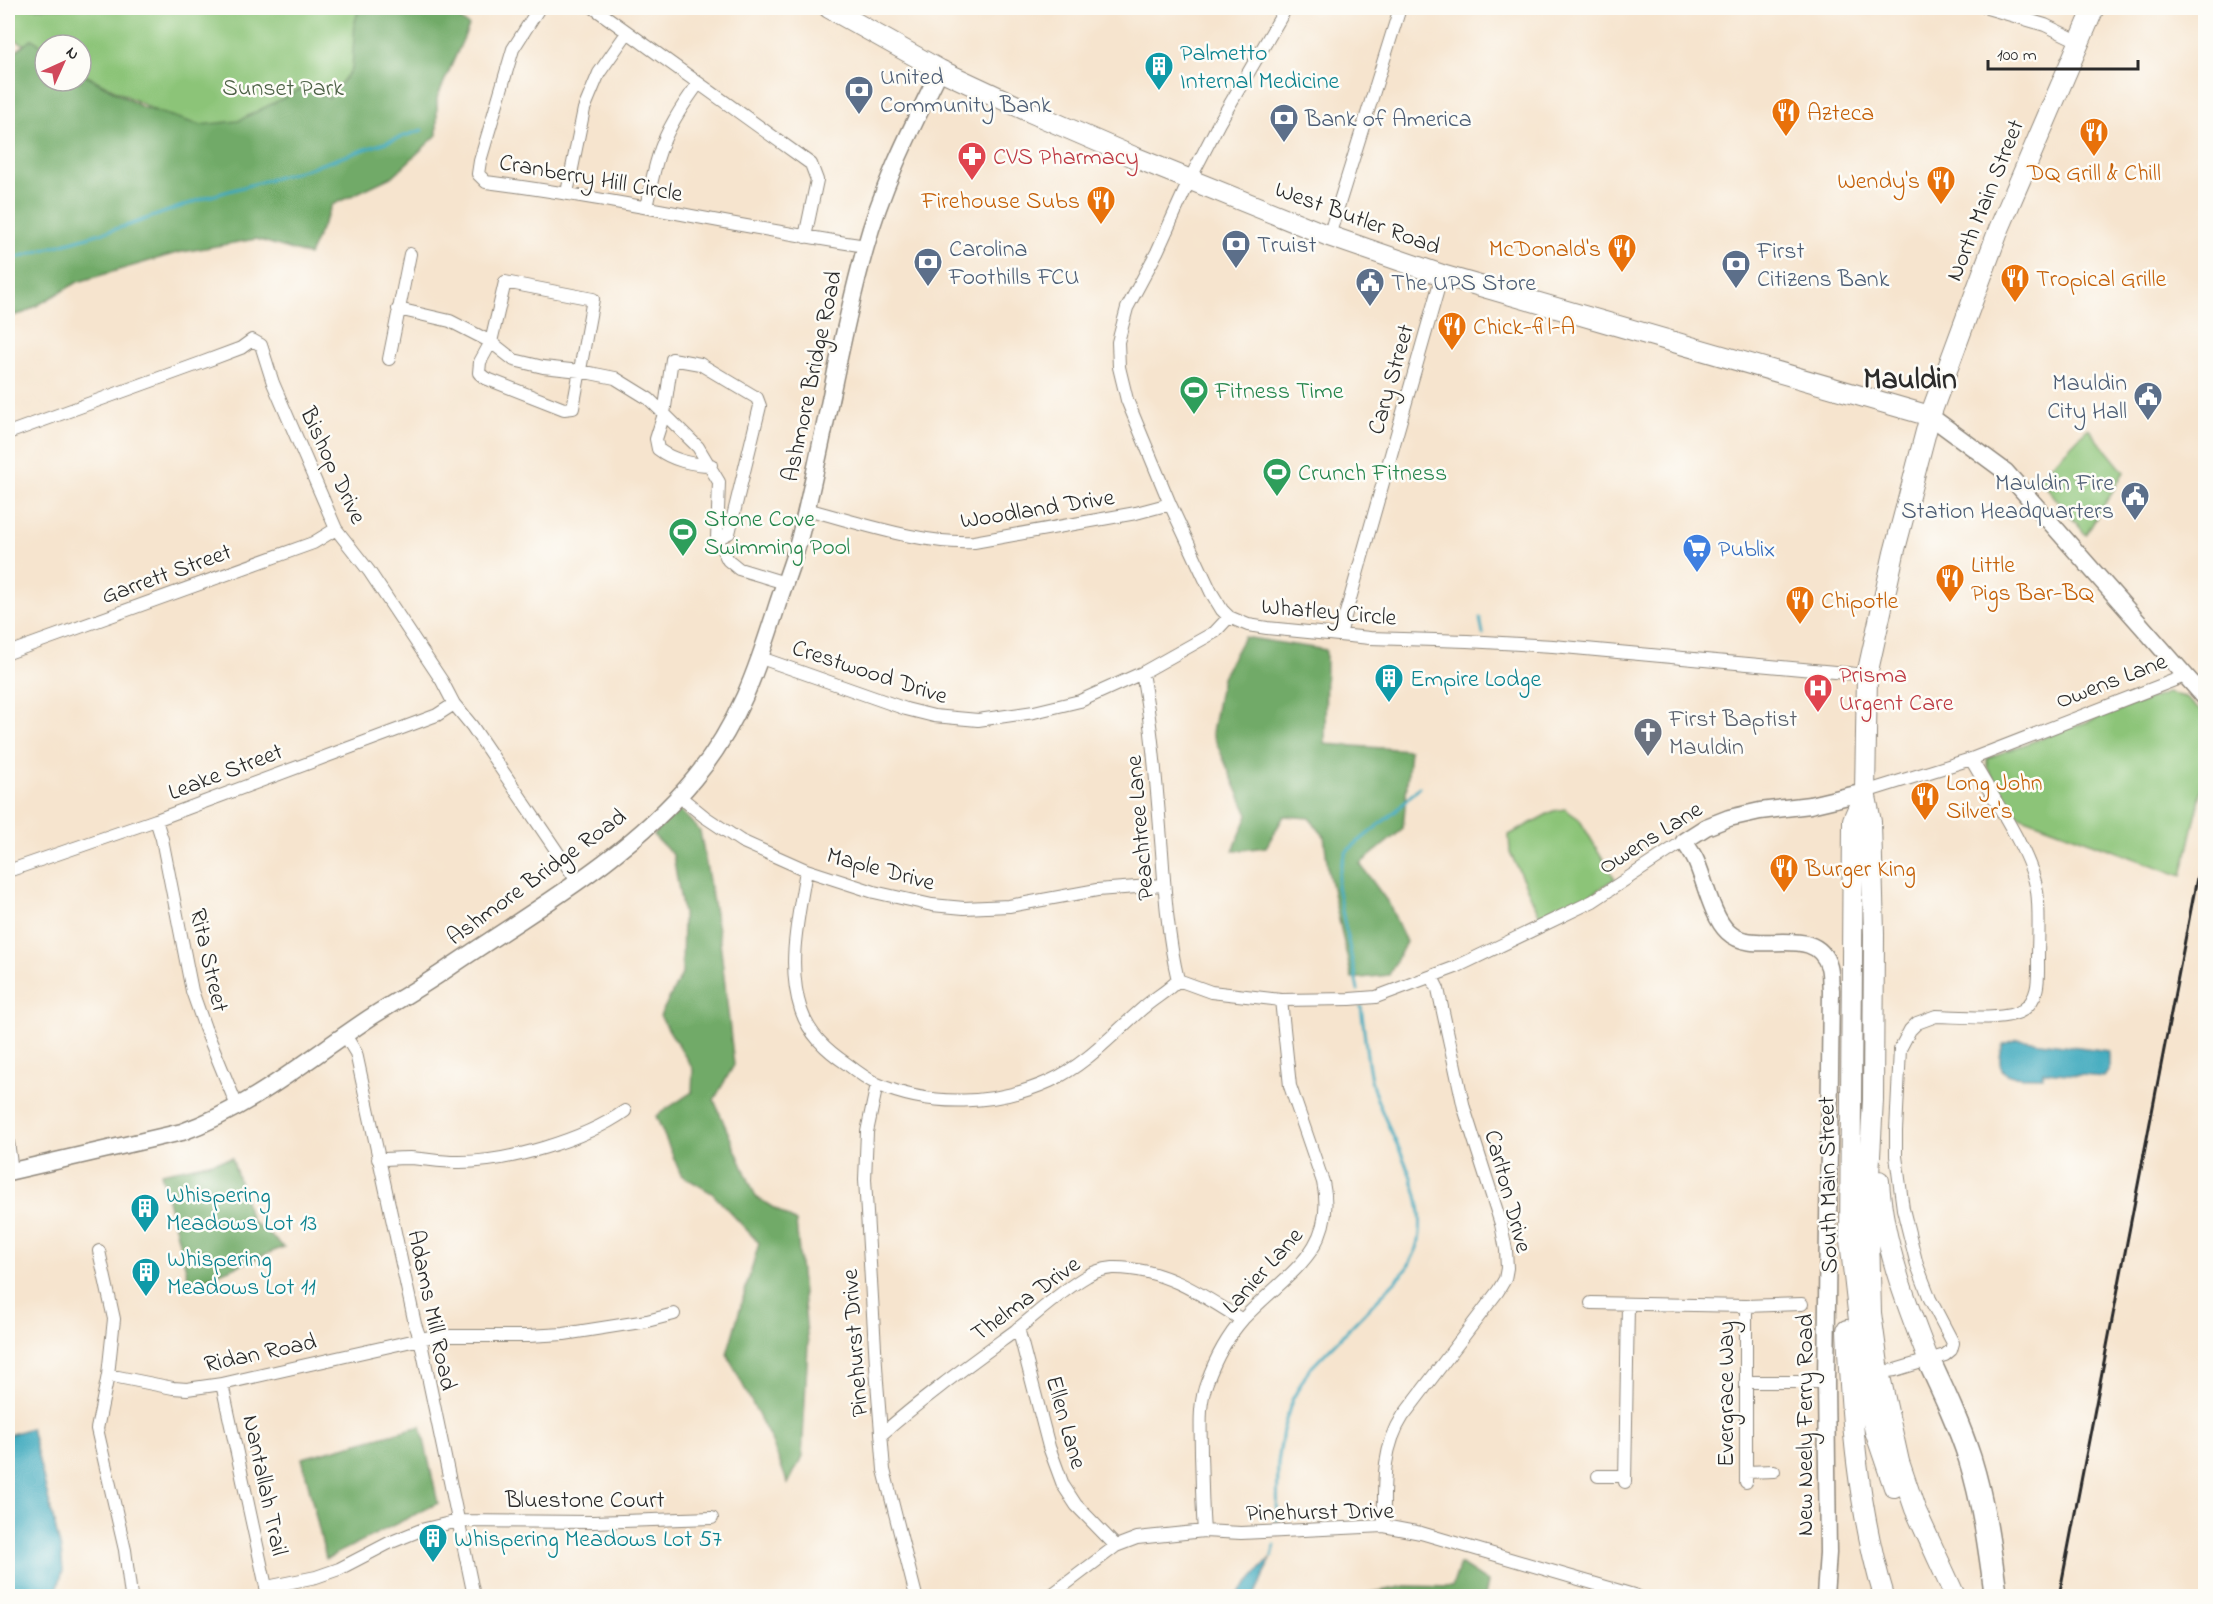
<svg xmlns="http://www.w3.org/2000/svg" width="2213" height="1604" viewBox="0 0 2213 1604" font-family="'Indie Flower',sans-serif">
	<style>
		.green { fill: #8cc478; stroke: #5c7852; stroke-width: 1.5 }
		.forest { fill: #71aa68; stroke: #4e6a4a; stroke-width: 1.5 }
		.water { fill: #3da9bd; stroke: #346a74; stroke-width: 1.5 }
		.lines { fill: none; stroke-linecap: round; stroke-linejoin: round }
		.stream { stroke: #3da9bd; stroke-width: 3 }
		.street-casing { stroke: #90887c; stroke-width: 14 }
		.secondary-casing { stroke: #90887c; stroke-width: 19 }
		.primary-casing { stroke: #90887c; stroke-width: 22 }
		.highway-casing { stroke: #90887c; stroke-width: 25 }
		.street { stroke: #fff; stroke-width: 12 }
		.secondary { stroke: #fff; stroke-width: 16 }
		.primary { stroke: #fff; stroke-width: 20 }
		.highway { stroke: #fff; stroke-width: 22 }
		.rail { stroke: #2b2b2b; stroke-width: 3 }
		.labels { text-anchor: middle; stroke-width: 5; stroke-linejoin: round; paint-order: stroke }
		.culture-label { font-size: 24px; fill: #0d838f; stroke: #fdfcf7; text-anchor: start }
		.service-label { font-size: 24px; fill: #4e5e75; stroke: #fdfcf7; text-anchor: start }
		.park-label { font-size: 24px; fill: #4d6146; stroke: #fdfcf7 }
		.food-label { font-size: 24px; fill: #c56008; stroke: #fdfcf7; text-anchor: start }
		.health-label { font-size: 24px; fill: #be3a42; stroke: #fdfcf7; text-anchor: start }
		.street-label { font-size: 24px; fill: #2b2b2b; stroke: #fdfcf7 }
		.leisure-label { font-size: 24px; fill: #27864d; stroke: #fdfcf7; text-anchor: start }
		.shop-label { font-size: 24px; fill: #366cbe; stroke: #fdfcf7; text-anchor: start }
		.worship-label { font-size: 24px; fill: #5b616d; stroke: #fdfcf7; text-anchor: start }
		.district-label { font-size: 30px; font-weight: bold; fill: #2b2b2b; stroke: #fdfcf7 }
	</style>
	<rect width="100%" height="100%" fill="#fdfcf7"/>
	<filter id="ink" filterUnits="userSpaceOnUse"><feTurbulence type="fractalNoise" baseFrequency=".0167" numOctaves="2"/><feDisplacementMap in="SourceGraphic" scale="12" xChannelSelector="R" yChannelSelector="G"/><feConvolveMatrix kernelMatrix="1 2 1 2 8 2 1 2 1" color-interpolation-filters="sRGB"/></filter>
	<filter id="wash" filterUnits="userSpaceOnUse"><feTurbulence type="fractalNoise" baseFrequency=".008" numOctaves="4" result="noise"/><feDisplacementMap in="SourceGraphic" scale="24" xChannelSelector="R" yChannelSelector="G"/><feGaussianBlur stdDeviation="1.35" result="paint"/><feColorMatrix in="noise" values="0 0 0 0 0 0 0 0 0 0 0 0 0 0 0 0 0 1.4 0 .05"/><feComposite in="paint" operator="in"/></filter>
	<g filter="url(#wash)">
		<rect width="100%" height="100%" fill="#f6e4ce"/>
		<path class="green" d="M8,8H435L310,189L81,73V45H45V55L8,36Z
			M2088,428L2124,472L2086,535L2039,478Z
			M2167,693L2185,697L2205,714V776L2182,876L2014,814L1987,767V758Z
			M1565,809L1579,819L1615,879L1586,898L1540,916L1510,852L1509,835L1553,811Z"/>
		<path class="forest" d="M359,8H447L469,26L437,98V135L393,176L332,205L309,255L256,239L177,253L78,282L24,313L8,317V57L32,39L45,48V81H81V73L142,107L200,125L238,121L303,88L329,98L352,69L355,22Z
			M1244,637L1326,650L1325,744L1410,750L1403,829L1360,864L1389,904L1406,942L1389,975L1352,979L1328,870L1324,836L1309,818L1284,816L1266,847L1233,851L1248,815L1212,733L1222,677Z
			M679,809L700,831L720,941L734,1065L714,1100L756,1197L796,1222L808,1344L802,1457L788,1484L771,1440L727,1354L759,1243L712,1193L681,1175L656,1116L692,1092L693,1069L660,1016L682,974L683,914L673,855L653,835Z
			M232,1158L251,1220L284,1247L190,1285L161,1173Z
			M421,1426L438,1503L326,1559L302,1458Z
			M1460,1564L1488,1582L1485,1596H1354L1406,1586L1452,1587Z"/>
		<path class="water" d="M2017,1039L2109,1051V1070L2104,1077L2044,1072L2043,1077C2015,1076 1991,1082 2003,1044Z
			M31,1428L61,1550L63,1571L55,1596H11L8,1577V1435Z
			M1272,1556L1254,1596H1236Z"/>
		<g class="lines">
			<path class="stream" d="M8,260L129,225L208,197L310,168L422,130
				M1480,618L1483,634
				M1358,990L1337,886L1341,865L1347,851L1397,810L1419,787
				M1277,1521L1278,1463L1283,1430L1292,1400L1308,1371L1407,1269C1410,1262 1414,1255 1417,1248C1434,1192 1386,1136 1372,1084C1366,1059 1365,1032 1361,1007
				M1272,1556L1275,1545"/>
		</g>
	</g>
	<g filter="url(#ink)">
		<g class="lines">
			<g class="street-casing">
				<path id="street" d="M539,8L513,49L480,161L478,174L486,182C613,198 738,227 865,246
					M594,8L811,164L817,180L805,237
					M1286,8L1219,123L1190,179L1157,252L1127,308L1118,342L1119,367L1127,400L1170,504L1211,592L1222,610L1229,617L1248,625L1267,628L1370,638L1467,641L1553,646L1867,675
					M1987,8L2045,25L2078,41
					M567,193L584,109L599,73L627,33
					M646,207C650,190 653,173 658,157C666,130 682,106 698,84
					M1329,236L1400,8
					M505,282L593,299L573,408L564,409L485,378L479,373L480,362L491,342Z
					M398,309L450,321L491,342L514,360L543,367L580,371L615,378L649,399L698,447L719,482L717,539L728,560L739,569L785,583
					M389,359L410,254
					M8,433L201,363L241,348L252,340L261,345L273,383L336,529L369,571L442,681L454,704L472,726L577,881
					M711,465C693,465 672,460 658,449L656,439L664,414L672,359L700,364L757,398L760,406L729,533L717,539
					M806,509C857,522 923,545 974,542L1136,513L1170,504
					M1340,634L1442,275
					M8,653L313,543L336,529
					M761,658L906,709L934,716L978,720L1034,712L1080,701L1142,673L1215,632L1229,617
					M1142,673C1153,732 1157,792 1162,852C1165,895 1168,938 1178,980
					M1865,792L1971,759L2185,676
					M679,796L705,817L741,841L806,870L874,892L932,905L964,908L1009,906L1097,890L1163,885
					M156,820L162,839L192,991L205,1028L237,1106
					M806,870C799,916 786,964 801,1010C809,1034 826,1050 847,1064C856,1071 867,1079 877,1084C931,1108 997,1105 1050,1081C1086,1065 1114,1033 1143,1008C1154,998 1168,991 1178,980
					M8,871L156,820L437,715L454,704
					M1178,980L1211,992L1281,1000L1350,999L1376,997L1456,967L1593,901L1684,841
					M345,1035L356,1053L415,1324L420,1338L474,1596
					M877,1084L867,1132L865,1179L877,1382L884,1470L916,1596
					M8,1142L12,1171
					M378,1159C389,1159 400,1158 410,1158C426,1159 441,1162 456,1162C506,1163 584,1140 625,1111
					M99,1251L114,1319L108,1375L97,1429L125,1550L131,1596
					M1591,1303L1746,1306L1802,1304
					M1746,1306V1482
					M1018,1328L1049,1447L1063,1485L1076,1505L1116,1546
					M1874,1373L1895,1370L1945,1355L1951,1350L1953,1343L1930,1299L1917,1265L1903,1209L1896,1156V1131L1900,1049L1910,1030L1917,1023L1936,1016C1958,1016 2005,1022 2023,1010C2040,998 2038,978 2038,960C2038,937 2040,913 2037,891C2031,852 1991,795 1971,759
					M108,1375L173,1388L187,1389L222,1384L434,1336H528L564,1334L647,1321L674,1314
					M1746,1382H1826
					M222,1384L268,1596
					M882,1434C924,1397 970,1364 1015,1331C1039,1312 1061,1291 1087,1276C1095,1271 1104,1269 1113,1268C1162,1267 1203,1295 1242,1320
					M1746,1472L1774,1471
					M1598,1476H1625
					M1625,1482L1628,1304
					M1384,1526C1384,1488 1381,1450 1403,1416L1498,1291L1505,1279L1507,1268L1506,1250L1501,1224L1464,1108L1438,989L1432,977
					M1204,1531C1202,1506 1202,1480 1201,1454C1201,1430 1198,1405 1207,1382C1215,1360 1228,1336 1243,1319C1284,1275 1338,1251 1323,1182L1290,1086L1281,1000
					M267,1587L316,1577L339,1569L389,1543L421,1530L458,1521L593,1522L712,1518
					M1050,1596L1116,1546L1137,1538L1204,1531L1241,1533L1384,1526L1421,1533L1637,1596"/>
			</g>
			<g class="secondary-casing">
				<path id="secondary" d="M1930,416L2006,472L2206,699
					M8,1172L182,1132C252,1107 309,1058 371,1017C398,1000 426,984 453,965C534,910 630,856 694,779C738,726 757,670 777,606C784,584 793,562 799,540C824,443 838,345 865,249C882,186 911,129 940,70
					M1825,1596L1828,1553L1826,1382L1831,990C1830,983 1831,974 1829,967C1816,921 1755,958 1728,932C1712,917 1705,881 1696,861C1693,854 1688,848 1684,841L1706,827L1729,818L1760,811L1810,805L1865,792"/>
			</g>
			<g class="primary-casing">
				<path id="primary" d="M829,8L940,70L1030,112L1134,157L1329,236L1442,275L1930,416
					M1865,792L1853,820L1850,1240L1868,1401L1875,1431L1894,1487
					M1879,1181C1883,1243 1906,1303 1929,1361
					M1847,1330C1851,1419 1858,1510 1884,1596
					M1955,1596L1915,1509L1899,1462L1879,1372L1871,1313L1868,1194L1873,1100L1874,934L1871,822L1865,792L1867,675L1894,553L1930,416L1999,229L2094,8"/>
			</g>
			<g class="highway-casing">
				<path id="highway" d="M1929,1361C1944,1393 1959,1425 1970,1459C1984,1504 1990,1551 1996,1596"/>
			</g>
			<use href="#street" class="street"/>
			<use href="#secondary" class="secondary"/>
			<use href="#primary" class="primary"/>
			<use href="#highway" class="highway"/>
			<path class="rail" d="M2059,1596L2206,831"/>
		</g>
	</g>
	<defs>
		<g id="building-pin" transform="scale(1.5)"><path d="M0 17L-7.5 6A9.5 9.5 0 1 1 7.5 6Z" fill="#0f9aa8" stroke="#fdfcf7"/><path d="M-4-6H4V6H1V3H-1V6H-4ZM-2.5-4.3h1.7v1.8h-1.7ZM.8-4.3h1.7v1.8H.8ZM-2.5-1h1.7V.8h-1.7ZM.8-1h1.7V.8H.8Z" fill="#fff"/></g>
		<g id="bank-pin" transform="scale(1.5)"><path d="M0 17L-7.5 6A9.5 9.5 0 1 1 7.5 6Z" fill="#5c6f8a" stroke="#fdfcf7"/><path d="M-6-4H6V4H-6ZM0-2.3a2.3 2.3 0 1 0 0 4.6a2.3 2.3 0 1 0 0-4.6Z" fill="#fff"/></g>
		<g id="restaurant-pin" transform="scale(1.5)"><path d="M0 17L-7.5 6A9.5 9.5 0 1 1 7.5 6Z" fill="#e8710a" stroke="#fdfcf7"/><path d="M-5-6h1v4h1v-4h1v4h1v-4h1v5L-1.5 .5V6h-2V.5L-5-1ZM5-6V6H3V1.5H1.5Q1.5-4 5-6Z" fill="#fff"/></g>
		<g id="pharmacy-pin" transform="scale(1.5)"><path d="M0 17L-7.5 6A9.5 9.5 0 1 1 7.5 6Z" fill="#e0444e" stroke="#fdfcf7"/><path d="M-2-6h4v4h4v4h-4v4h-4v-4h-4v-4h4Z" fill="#fff"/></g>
		<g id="civic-pin" transform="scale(1.5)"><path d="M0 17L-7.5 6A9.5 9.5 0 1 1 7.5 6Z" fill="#5c6f8a" stroke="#fdfcf7"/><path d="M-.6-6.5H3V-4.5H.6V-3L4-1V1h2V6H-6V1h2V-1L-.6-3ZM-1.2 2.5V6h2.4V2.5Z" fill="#fff"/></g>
		<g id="stadium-pin" transform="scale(1.5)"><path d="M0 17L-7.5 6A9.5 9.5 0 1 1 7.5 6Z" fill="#2e9e5b" stroke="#fdfcf7"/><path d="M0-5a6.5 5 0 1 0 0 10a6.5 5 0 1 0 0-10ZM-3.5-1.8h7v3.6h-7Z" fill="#fff"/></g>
		<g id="supermarket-pin" transform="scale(1.5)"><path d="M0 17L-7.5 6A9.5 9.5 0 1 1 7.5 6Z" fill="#3f7fe0" stroke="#fdfcf7"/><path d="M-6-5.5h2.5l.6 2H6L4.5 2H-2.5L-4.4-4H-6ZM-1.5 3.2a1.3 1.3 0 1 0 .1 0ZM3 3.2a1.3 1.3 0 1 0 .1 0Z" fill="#fff"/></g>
		<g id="hospital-pin" transform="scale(1.5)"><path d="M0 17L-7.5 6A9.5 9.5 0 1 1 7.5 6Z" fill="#e0444e" stroke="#fdfcf7"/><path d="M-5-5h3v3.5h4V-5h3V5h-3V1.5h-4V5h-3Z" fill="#fff"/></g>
		<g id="church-pin" transform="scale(1.5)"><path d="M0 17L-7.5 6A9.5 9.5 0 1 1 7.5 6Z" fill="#6b7280" stroke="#fdfcf7"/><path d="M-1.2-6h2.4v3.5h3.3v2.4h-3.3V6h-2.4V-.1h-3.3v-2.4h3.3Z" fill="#fff"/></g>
	</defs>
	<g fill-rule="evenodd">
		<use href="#building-pin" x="1159" y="66"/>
		<use href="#bank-pin" x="859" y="90"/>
		<use href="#restaurant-pin" x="1786" y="112"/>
		<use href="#bank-pin" x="1284" y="118"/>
		<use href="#restaurant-pin" x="2094" y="132"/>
		<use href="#pharmacy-pin" x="972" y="156"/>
		<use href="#restaurant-pin" x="1941" y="180"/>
		<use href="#restaurant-pin" x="1101" y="200"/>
		<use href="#bank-pin" x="1236" y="244"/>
		<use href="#restaurant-pin" x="1622" y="248"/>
		<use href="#bank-pin" x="928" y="262"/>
		<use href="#bank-pin" x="1736" y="264"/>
		<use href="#restaurant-pin" x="2015" y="278"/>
		<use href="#civic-pin" x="1370" y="282"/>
		<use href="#restaurant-pin" x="1452" y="326"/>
		<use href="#stadium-pin" x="1194" y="390"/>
		<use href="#civic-pin" x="2148" y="396"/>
		<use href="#stadium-pin" x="1277" y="472"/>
		<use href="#civic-pin" x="2135" y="496"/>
		<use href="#stadium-pin" x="683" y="532"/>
		<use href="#supermarket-pin" x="1697" y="548"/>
		<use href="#restaurant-pin" x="1950" y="578"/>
		<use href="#restaurant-pin" x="1800" y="600"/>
		<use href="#building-pin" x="1389" y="678"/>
		<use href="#hospital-pin" x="1818" y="688"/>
		<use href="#church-pin" x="1648" y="732"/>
		<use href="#restaurant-pin" x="1925" y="796"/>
		<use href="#restaurant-pin" x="1784" y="868"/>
		<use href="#building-pin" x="145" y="1208"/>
		<use href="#building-pin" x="146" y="1272"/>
		<use href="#building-pin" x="433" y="1538"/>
	</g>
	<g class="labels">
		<g class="culture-label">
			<text x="1180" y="60">Palmetto<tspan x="1180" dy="28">Internal Medicine</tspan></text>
			<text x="1410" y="686">Empire Lodge</text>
			<text x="166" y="1202">Whispering<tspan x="166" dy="28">Meadows Lot 13</tspan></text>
			<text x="167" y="1266">Whispering<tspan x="167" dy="28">Meadows Lot 11</tspan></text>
			<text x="454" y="1546">Whispering Meadows Lot 57</text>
		</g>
		<g class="service-label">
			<text x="880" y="84">United<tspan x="880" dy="28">Community Bank</tspan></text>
			<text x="1305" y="126">Bank of America</text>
			<text x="1257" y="252">Truist</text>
			<text x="949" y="256">Carolina<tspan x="949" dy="28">Foothills FCU</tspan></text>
			<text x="1757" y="258">First<tspan x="1757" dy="28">Citizens Bank</tspan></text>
			<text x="1391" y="290">The UPS Store</text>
			<text x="2127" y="390" text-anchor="end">Mauldin<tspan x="2127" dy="28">City Hall</tspan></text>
			<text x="2114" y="490" text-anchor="end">Mauldin Fire<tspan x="2114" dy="28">Station Headquarters</tspan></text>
		</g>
		<g class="park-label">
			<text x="283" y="95">Sunset Park</text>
		</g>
		<g class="food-label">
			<text x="1807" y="120">Azteca</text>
			<text x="2094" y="180" text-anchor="middle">DQ Grill &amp; Chill</text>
			<text x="1920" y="188" text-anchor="end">Wendy's</text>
			<text x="1080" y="208" text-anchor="end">Firehouse Subs</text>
			<text x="1601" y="256" text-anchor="end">McDonald's</text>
			<text x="2036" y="286">Tropical Grille</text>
			<text x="1473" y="334">Chick-fil-A</text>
			<text x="1971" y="572">Little<tspan x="1971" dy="28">Pigs Bar-BQ</tspan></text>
			<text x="1821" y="608">Chipotle</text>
			<text x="1946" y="790">Long John<tspan x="1946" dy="28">Silver's</tspan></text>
			<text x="1805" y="876">Burger King</text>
		</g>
		<g class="health-label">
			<text x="993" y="164">CVS Pharmacy</text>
			<text x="1839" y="682">Prisma<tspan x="1839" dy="28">Urgent Care</tspan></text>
		</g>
		<g class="street-label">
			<text transform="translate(591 177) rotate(10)" y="8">Cranberry Hill Circle</text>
			<text transform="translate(1984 200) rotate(-68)" y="8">North Main Street</text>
			<text transform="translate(1358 217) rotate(20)" y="8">West Butler Road</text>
			<text transform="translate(811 376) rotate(-78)" y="8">Ashmore Bridge Road</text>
			<text transform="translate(1390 379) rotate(-74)" y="8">Cary Street</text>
			<text transform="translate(334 465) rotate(65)" y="8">Bishop Drive</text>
			<text transform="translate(1037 508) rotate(-9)" y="8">Woodland Drive</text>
			<text transform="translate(166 573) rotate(-20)" y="8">Garrett Street</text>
			<text transform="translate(1329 611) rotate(5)" y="8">Whatley Circle</text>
			<text transform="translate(870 671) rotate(18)" y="8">Crestwood Drive</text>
			<text transform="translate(2111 680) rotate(-21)" y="8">Owens Lane</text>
			<text transform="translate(225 771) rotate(-21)" y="8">Leake Street</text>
			<text transform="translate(1139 828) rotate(-95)" y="8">Peachtree Lane</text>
			<text transform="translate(1650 837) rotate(-32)" y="8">Owens Lane</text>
			<text transform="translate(881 868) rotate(15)" y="8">Maple Drive</text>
			<text transform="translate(536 876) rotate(-36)" y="8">Ashmore Bridge Road</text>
			<text transform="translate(210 960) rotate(77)" y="8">Rita Street</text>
			<text transform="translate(1827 1185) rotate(-91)" y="8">South Main Street</text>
			<text transform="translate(1509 1191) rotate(75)" y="8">Carlton Drive</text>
			<text transform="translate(1262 1270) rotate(-48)" y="8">Lanier Lane</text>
			<text transform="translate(1025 1298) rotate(-36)" y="8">Thelma Drive</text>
			<text transform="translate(433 1310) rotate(78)" y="8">Adams Mill Road</text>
			<text transform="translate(854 1343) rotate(-94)" y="8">Pinehurst Drive</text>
			<text transform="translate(260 1352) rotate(-12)" y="8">Ridan Road</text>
			<text transform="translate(1725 1394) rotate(-90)" y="8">Evergrace Way</text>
			<text transform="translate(1067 1422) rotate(74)" y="8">Ellen Lane</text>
			<text transform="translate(1804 1425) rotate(-90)" y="8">New Neely Ferry Road</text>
			<text transform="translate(266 1485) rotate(78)" y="8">Nantallah Trail</text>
			<text x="585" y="1507">Bluestone Court</text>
			<text transform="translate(1320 1511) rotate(-1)" y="8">Pinehurst Drive</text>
		</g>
		<g class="leisure-label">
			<text x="1215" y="398">Fitness Time</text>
			<text x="1298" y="480">Crunch Fitness</text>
			<text x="704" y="526">Stone Cove<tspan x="704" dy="28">Swimming Pool</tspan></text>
		</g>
		<g class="shop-label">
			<text x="1718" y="556">Publix</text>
		</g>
		<g class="worship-label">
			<text x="1669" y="726">First Baptist<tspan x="1669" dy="28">Mauldin</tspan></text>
		</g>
		<g class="district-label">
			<text x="1910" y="388">Mauldin</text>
		</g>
	</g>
	<rect width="2213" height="1604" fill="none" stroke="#fdfcf7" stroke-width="30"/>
	<g transform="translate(63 63) rotate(45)"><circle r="28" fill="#fdfcf7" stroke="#a9a8a5" stroke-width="1.5"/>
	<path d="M0-4.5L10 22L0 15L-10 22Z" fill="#d1495b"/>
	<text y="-9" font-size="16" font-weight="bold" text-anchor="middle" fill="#2b2b2b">N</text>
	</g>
	<path d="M1988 60v9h150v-9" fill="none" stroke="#2b2b2b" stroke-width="3"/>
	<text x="1997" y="60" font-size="18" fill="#2b2b2b" stroke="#fdfcf7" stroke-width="4.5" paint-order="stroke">100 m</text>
</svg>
